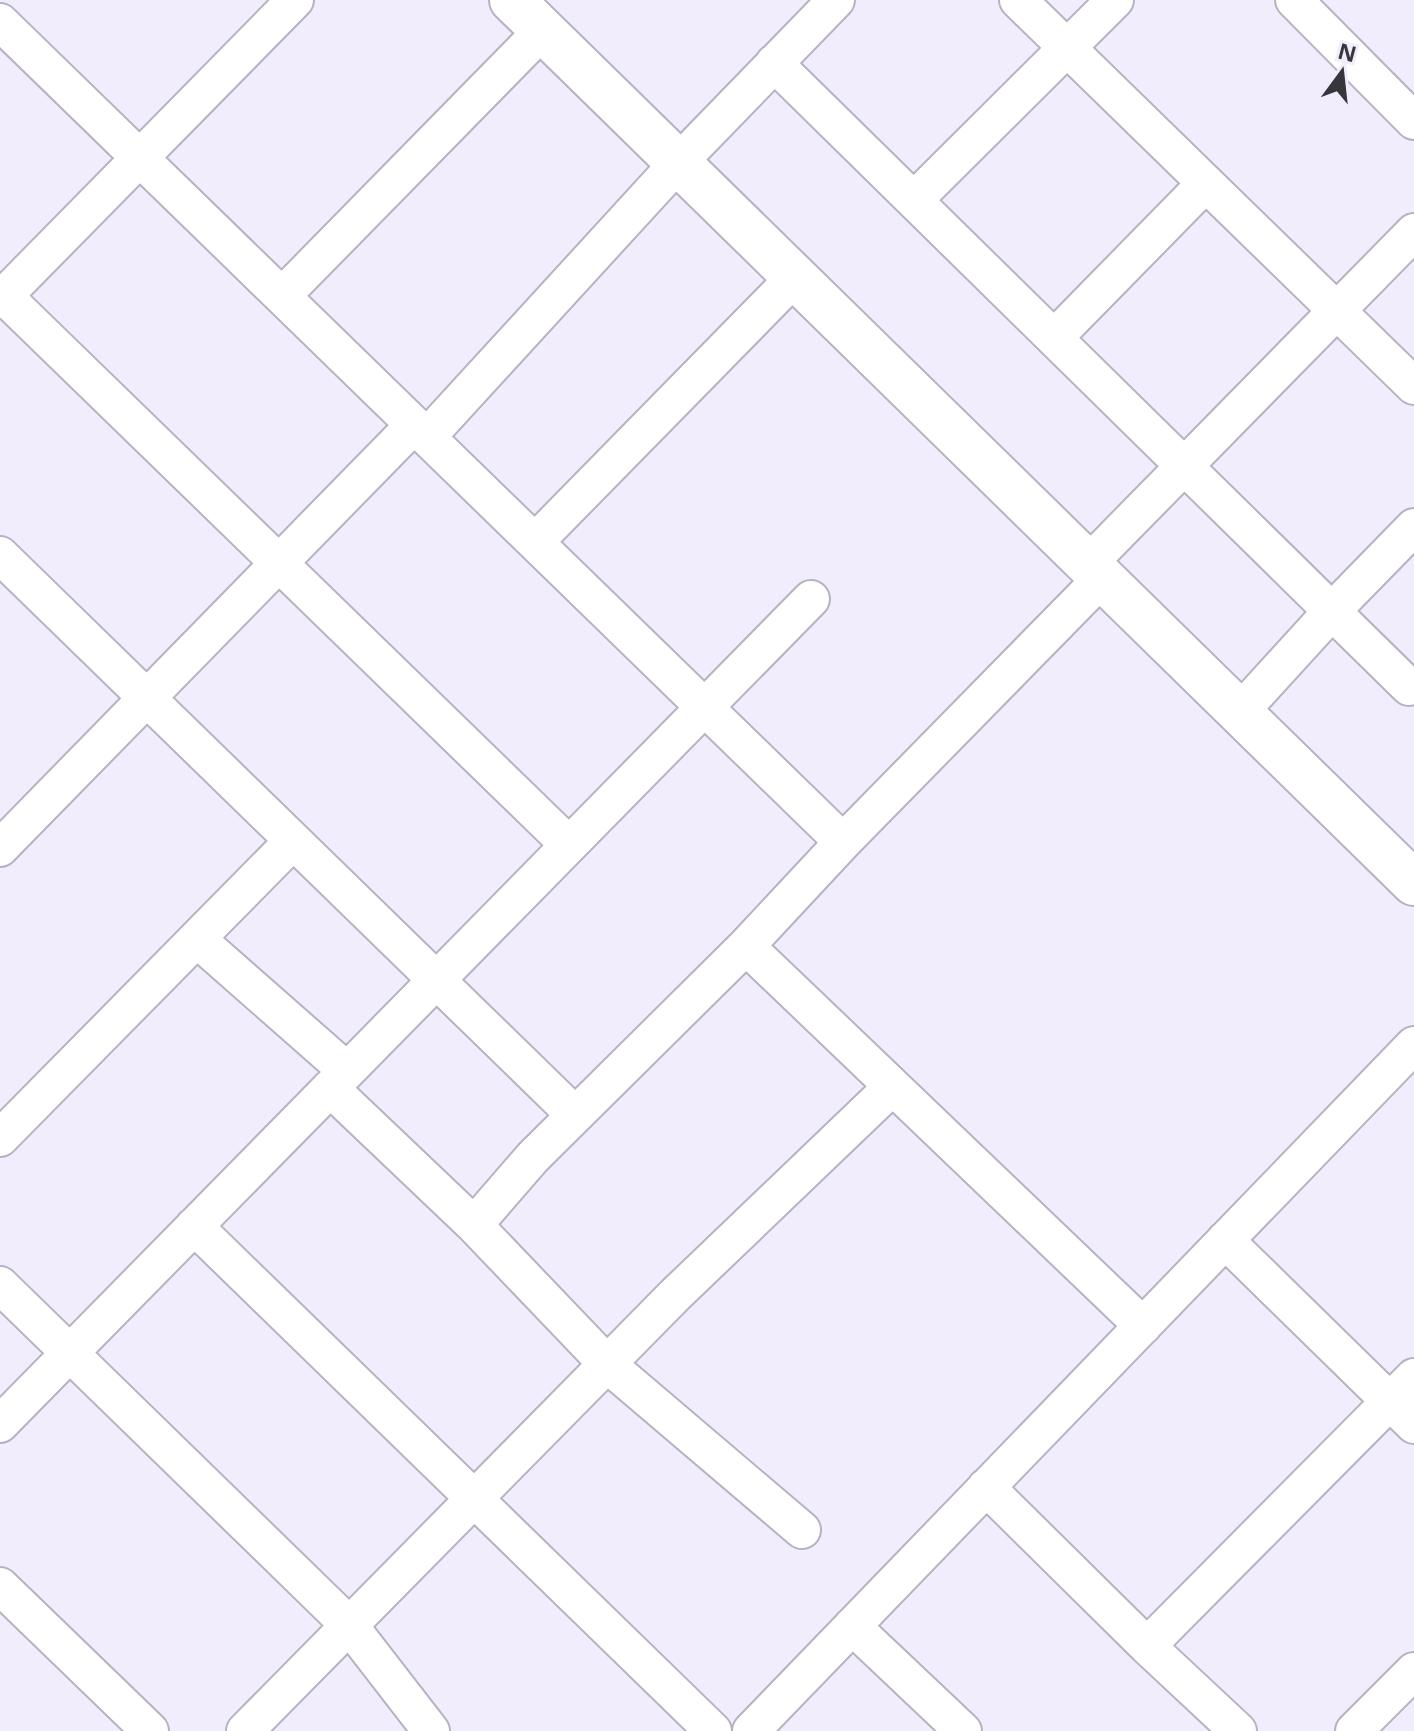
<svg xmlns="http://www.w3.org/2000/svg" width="1414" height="1731" viewBox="0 0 1414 1731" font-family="'Open Sans',sans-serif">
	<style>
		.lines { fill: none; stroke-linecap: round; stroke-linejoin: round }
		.street-casing { stroke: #b7b2c2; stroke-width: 40 }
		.secondary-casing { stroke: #b7b2c2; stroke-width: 48 }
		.street { stroke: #fff; stroke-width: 36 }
		.secondary { stroke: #fff; stroke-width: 44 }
	</style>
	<rect width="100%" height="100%" fill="#f2edfd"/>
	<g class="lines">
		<g class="street-casing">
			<path id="street" d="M1018,0L1414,386
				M1294,0L1414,121
				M0,22L843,842
				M774,63L1409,687
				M914,200L1115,0
				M4,296L569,845
				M282,296L543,30
				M0,300L295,0
				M1054,338L1206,183
				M427,437L678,163L836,0
				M535,542L795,277
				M0,555L575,1115
				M1088,564L1414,232
				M1239,713L1332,611L1414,527
				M0,848L414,425
				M197,939L347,1071
				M746,946L1143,1326
				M330,1088L474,1225L607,1364L802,1530
				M0,1138L293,841
				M474,1225L533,1157L746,946L843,842L1102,578
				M194,1226L713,1731
				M1225,1240L1414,1425
				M0,1285L349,1625L431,1731
				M0,1424L811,599
				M986,1487L1147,1646L1238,1731
				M0,1586L150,1731
				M852,1626L963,1731
				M1147,1646L1414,1377
				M245,1731L675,1295L891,1088
				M751,1731L1414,1045
				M1354,1731L1414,1671"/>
		</g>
		<g class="secondary-casing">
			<path id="secondary" d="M512,0L1414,883"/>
		</g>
		<use href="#street" class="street"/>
		<use href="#secondary" class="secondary"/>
	</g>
	<g transform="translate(1342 72) rotate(15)" stroke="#f2edfd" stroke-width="6" paint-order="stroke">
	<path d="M0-6L14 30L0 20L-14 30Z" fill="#38363d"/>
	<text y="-12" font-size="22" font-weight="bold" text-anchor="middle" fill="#38363d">N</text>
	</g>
</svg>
